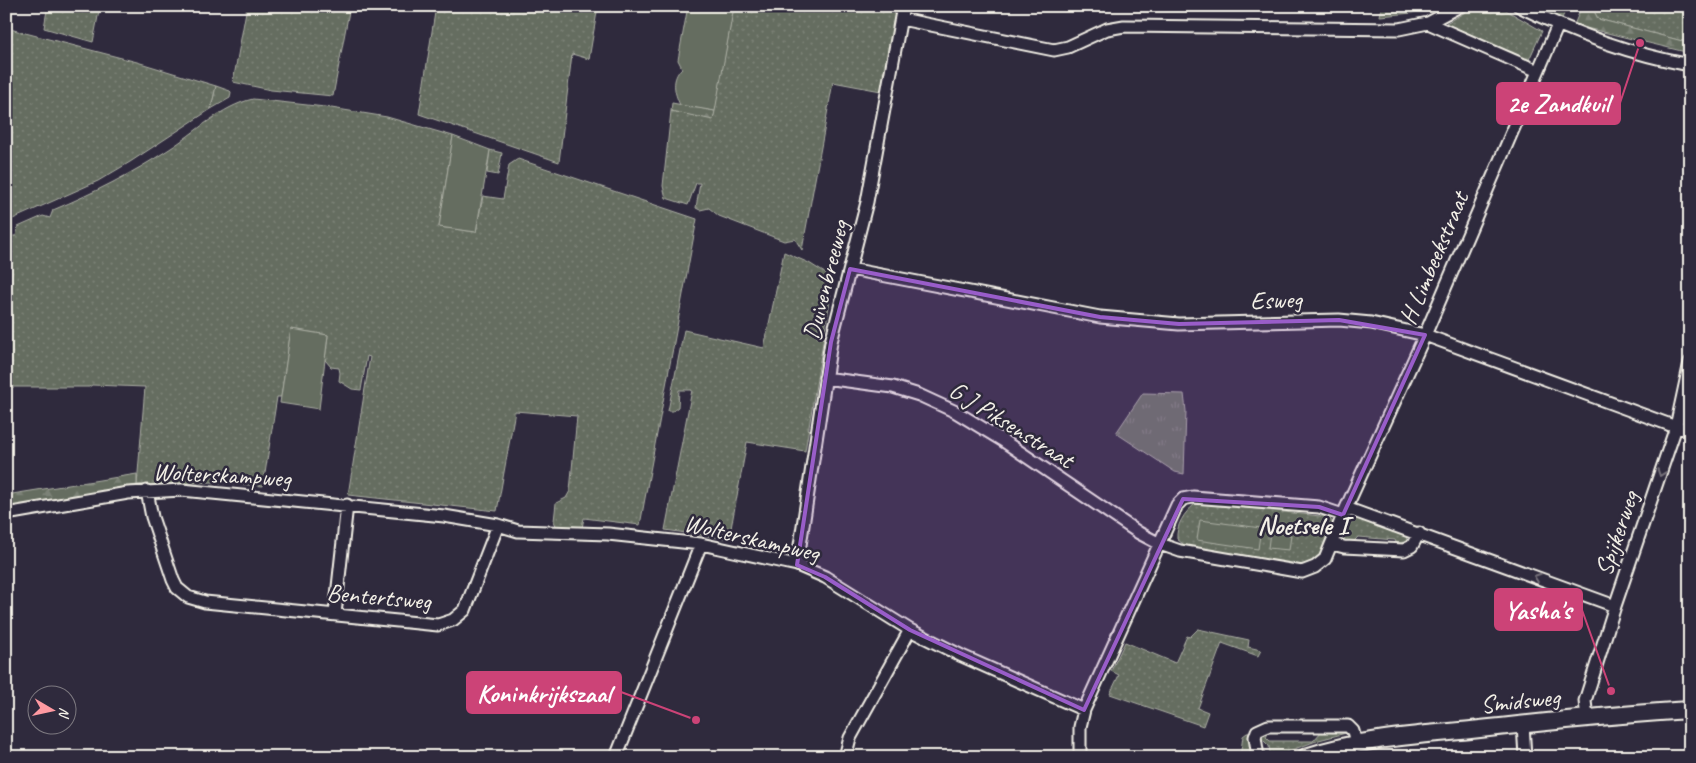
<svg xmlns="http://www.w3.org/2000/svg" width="1696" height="763" viewBox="0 0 1696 763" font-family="Caveat,sans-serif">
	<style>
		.grass { fill: url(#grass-dots); stroke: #acafa4 }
		.forest { fill: url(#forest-firs); stroke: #acafa4 }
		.park { fill: url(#park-tufts); stroke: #acafa4 }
		.pitch { fill: #656d60; stroke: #acafa4 }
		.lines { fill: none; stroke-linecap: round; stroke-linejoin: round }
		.minor-casing { stroke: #f4f1e8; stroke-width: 15 }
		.secondary-casing { stroke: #f4f1e8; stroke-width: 20 }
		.minor { stroke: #2f2a3d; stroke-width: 11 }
		.secondary { stroke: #2f2a3d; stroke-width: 16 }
		.oneway { stroke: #747079 }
		.marked { fill: #995dc9; fill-opacity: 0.2; stroke: #995dc9; stroke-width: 4; stroke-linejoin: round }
		.labels { text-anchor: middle; stroke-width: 5; stroke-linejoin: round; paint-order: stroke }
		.street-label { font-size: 25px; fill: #f4f1e8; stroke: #2f2a3d }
		.neighbourhood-label { font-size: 26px; font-weight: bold; fill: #f4f1e8; stroke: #2f2a3d }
		.leader { fill: none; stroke: #cc4377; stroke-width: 2 }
		.callout-dot { fill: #cc4377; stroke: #2f2a3d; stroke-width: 2 }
		.callout { fill: #cc4377; stroke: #cc4377; stroke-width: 2 }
		.callout-label { font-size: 26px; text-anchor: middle; font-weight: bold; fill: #fff }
	</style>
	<defs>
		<pattern id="grass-dots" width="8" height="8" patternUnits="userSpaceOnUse" patternTransform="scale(1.25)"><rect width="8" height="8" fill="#656d60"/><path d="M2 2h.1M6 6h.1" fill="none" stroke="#7c8277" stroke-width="1.8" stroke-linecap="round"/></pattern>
		<pattern id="forest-firs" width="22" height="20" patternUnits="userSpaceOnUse" patternTransform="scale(1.25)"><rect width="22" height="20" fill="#656d60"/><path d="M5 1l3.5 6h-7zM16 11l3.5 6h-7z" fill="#7c8277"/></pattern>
		<pattern id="park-tufts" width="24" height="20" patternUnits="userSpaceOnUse" patternTransform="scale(1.25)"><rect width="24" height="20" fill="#656d60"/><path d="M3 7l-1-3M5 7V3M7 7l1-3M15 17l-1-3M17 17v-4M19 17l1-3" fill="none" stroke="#7c8277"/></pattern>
	</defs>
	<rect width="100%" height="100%" fill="#2f2a3d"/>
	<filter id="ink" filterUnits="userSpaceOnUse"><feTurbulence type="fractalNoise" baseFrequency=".02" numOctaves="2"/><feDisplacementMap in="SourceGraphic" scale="10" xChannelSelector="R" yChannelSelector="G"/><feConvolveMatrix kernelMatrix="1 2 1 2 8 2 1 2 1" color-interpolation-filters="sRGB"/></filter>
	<g filter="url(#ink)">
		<path class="grass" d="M34,6H100L93,42L44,28L47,10Z
			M247,6H350L333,96L271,90L233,82Z
			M436,6H598L589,59L572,54L559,162L419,114Z
			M734,6H897L881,91L833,82L802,250L795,239L784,241L719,216L709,208L700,210L696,208L700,183H696L688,205L666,198L663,186L671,111L713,119Z
			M1382,6H1431L1412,13L1380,16Z
			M1476,6H1499L1542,31L1527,64L1522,58L1462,31L1456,33L1445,26L1446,23Z
			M1595,6H1690V43L1598,19L1594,11Z
			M6,28L137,62L216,86L211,109L130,162L98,181L6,222Z
			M253,99L325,107L387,117L453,136L439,227L476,232L483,196L503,199L509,165L518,159L697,219L640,525L584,518L582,528H557L554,521L556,503L566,498L570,491L577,416L515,411L497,511L348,495L370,357L367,356L361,390L352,389L339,381L340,373L339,368L331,367L325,360L328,335L291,329L281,397H277L263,486L212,482L137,485L145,387L92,385L89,387H6V236H16L18,227L43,216L50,218L53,210C94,193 131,174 168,150C195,133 221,106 253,99Z
			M490,150L502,153L498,175L487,173Z
			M784,252L809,263L831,277L830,300L805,451L747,442L729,539L665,530L692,390H679L678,407L673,411H668L684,330L764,348Z
			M1195,504H1212L1329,517L1334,525C1324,547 1323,559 1299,568L1184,545L1177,539C1176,525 1184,513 1195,504Z
			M1355,518H1360L1408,534L1406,541L1402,544H1397L1395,540L1358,537L1353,542L1341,541L1351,520Z
			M1198,629L1249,640L1248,647L1261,650L1258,656L1222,643L1198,708L1208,712L1203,726L1110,694L1119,675L1111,671L1125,642L1175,663L1187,636L1190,637Z
			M1323,730L1345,731L1346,733L1319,740L1273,757H1266L1270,753L1269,746L1261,738L1263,734L1269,732L1266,737L1270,741H1313Z"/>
		<path class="forest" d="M1532,6H1567L1561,21Z
			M1582,6H1595L1594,11L1598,19L1690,43V53L1574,25Z
			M216,86L230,91L231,92L230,98L211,109Z
			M672,103L715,111L713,120L671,111Z
			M137,474V485L6,508V495Z
			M1247,733H1250L1252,757H1240L1243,736Z"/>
		<path class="park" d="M1143,393L1184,394L1186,411L1184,474L1175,472L1116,433Z"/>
		<path class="pitch" d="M688,6H734L715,111L680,105C674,92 671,79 682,68L678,60Z
			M453,136L490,150L476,232L439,227Z
			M291,329L328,335L319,409L280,403Z
			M1200,520L1261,528L1258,549L1197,540Z
			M1270,532L1291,535L1289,550L1268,548Z"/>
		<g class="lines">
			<g class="minor-casing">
				<path id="minor" d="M1519,6C1573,33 1630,54 1690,65
					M901,19L1054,50L1068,47L1107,29L1124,26L1399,29L1428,23L1460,6
					M1428,23L1538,71
					M850,269L1100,317L1179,324L1339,320L1371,323L1425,335L1676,427L1690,430
					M825,378L893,387L919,395L956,412L1002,440L1139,533L1160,544L1180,551L1302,572L1315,567L1325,559L1346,508L1615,606
					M147,491L152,517L173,580L177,588L188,597L205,602L438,625L453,620L465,610L498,525
					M1346,508L1425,335L1558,25
					M6,514L128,493L182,490L444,516L498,525L518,531L608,534L701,544L797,565L825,577L910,630L962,656L1084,710
					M1332,544L1344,547L1404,550L1412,546L1419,533
					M797,565L831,342L867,202L903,6
					M335,614L347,505
					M1587,718L1585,701L1615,606L1676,427L1690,362
					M1523,724L1525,757
					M616,757L701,544
					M845,757L850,738L910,630
					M1080,757V727L1084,710L1177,505L1183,499L1193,497L1319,507L1343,515
					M1258,757L1255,737L1257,731L1268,726H1348L1353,731L1356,743"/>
			</g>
			<g class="secondary-casing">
				<path id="secondary" d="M1306,757C1359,739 1415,735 1471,730C1544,722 1617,714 1690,710"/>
			</g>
			<use href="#minor" class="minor"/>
			<use href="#secondary" class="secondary"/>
		</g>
		<defs><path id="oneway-chevron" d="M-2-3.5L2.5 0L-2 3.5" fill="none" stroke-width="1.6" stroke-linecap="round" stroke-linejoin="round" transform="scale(1.25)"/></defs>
		<g class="oneway">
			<use href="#oneway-chevron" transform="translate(1661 473) rotate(109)"/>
			<use href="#oneway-chevron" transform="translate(1537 577) rotate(-160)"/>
		</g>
	</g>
	<path class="marked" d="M850,269L1100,317L1179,324L1339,320L1425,335L1343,515L1319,507L1183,499L1084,710L910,630L825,577L797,565L831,342Z"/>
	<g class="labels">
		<g class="street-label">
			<text transform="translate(1433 258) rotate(-67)" y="9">H Limbeekstraat</text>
			<text transform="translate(825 280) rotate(-76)" y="9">Duivenbreeweg</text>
			<text transform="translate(1276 299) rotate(-2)" y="9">Esweg</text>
			<text transform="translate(1012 424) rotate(32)" y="9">G J Piksenstraat</text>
			<text transform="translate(222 474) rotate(3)" y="9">Wolterskampweg</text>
			<text transform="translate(1616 533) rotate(-71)" y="9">Spijkerweg</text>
			<text transform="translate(752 537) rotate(13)" y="9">Wolterskampweg</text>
			<text transform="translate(379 596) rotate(5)" y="9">Bentertsweg</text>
			<text transform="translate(1520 700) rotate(-6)" y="9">Smidsweg</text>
		</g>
		<g class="neighbourhood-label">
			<text x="1303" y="534">Noetsele I</text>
		</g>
	</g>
	<path class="leader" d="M1640 43L1620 103M1611 691L1582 610M696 720L621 692"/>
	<g class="callout-dot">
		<circle cx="1640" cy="43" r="5"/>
		<circle cx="1611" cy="691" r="5"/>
		<circle cx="696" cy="720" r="5"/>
	</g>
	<g class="callout">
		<rect x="1497" y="83" width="123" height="41" rx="5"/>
		<rect x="1495" y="589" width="87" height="41" rx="5"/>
		<rect x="467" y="672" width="154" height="41" rx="5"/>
	</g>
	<g class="callout-label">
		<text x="1558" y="112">2e Zandkuil</text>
		<text x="1538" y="619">Yasha's</text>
		<text x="544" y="702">Koninkrijkszaal</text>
	</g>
	<rect width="1696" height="763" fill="none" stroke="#2f2a3d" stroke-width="25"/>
	<rect x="12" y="12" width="1671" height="738" fill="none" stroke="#f4f1e8" stroke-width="2" filter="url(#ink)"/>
	<g transform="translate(52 710) rotate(99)"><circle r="24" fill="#2f2a3d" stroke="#7e7a81"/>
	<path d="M0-4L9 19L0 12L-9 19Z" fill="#ff9aa2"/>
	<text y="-8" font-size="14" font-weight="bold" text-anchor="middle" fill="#f4f1e8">N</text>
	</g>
</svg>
